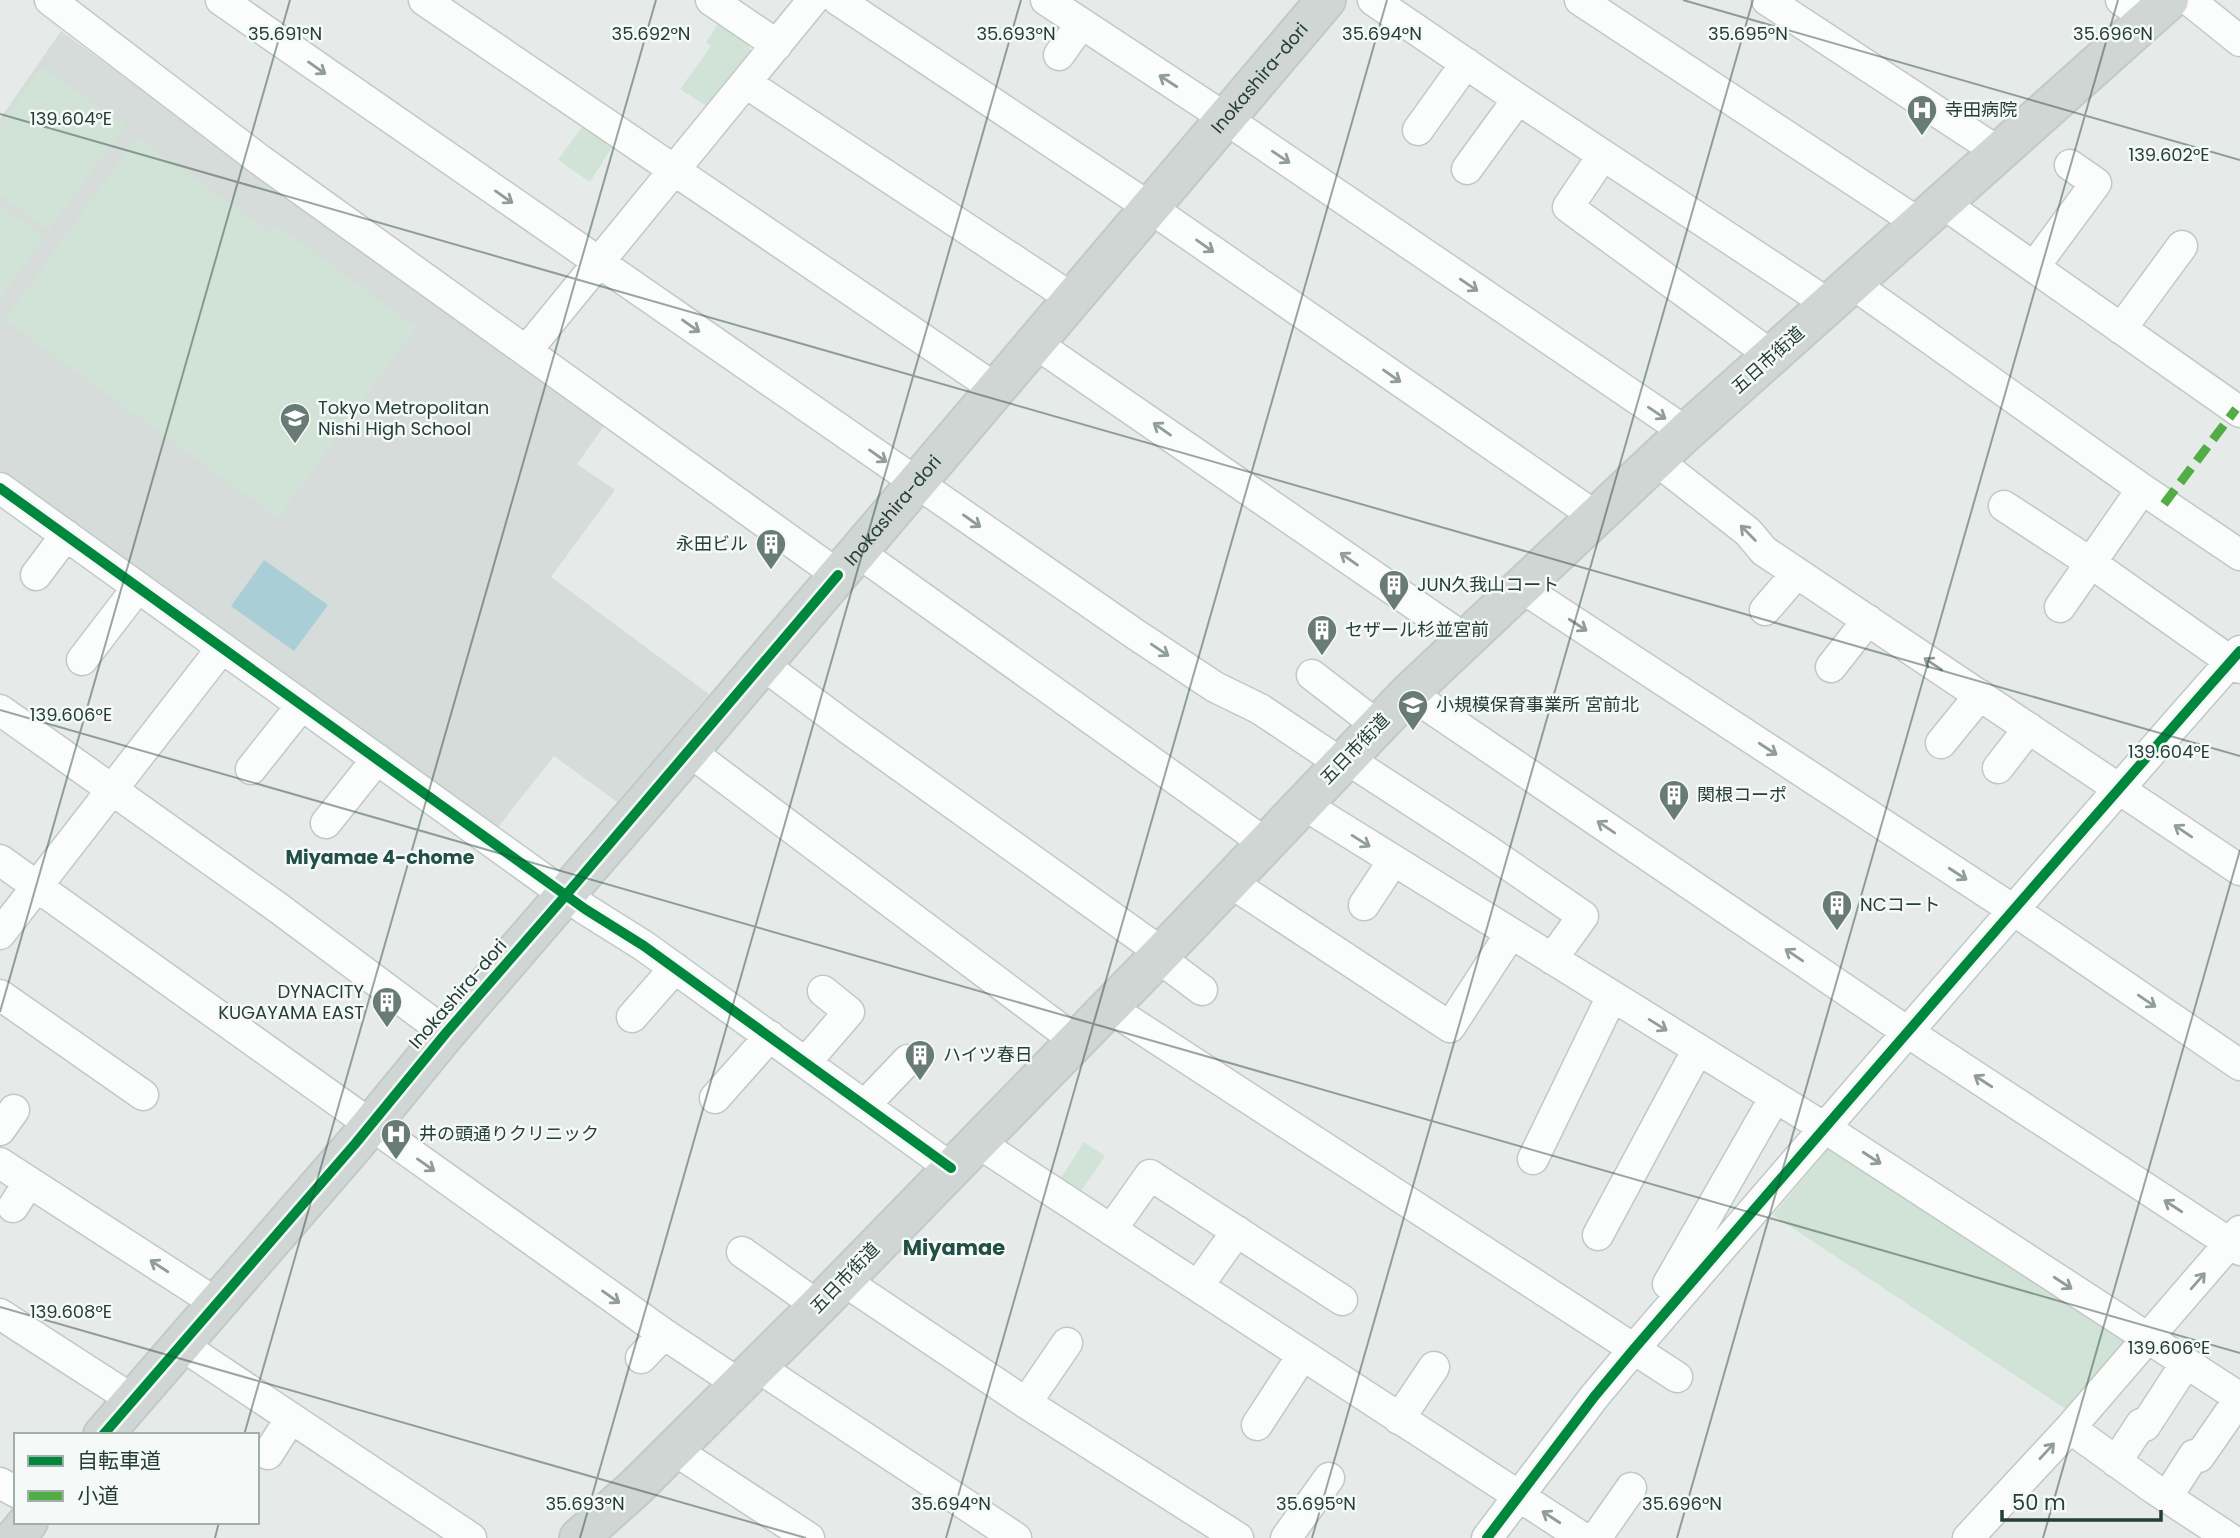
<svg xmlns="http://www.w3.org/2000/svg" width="2240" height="1538" viewBox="0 0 2240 1538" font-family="Poppins,'Noto Sans JP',sans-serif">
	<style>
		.built { fill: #d5dcd9 }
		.green { fill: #d1e3d7 }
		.water { fill: #aaced6 }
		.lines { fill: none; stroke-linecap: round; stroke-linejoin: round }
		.minor-casing { stroke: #c3c8c6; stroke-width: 33 }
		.major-casing { stroke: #c2cac8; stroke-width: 42 }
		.minor { stroke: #fbfcfc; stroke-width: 30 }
		.major { stroke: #cfd6d4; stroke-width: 38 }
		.quiet { stroke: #53ad46; stroke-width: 9; stroke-dasharray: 18 9; stroke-linecap: butt }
		.cycleway-casing { stroke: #f5f9f7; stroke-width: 15 }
		.cycleway { stroke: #00873e; stroke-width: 10 }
		.oneway { stroke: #909d9a }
		.ticks { fill: none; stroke: #253e38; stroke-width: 2; stroke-opacity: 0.45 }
		.labels { text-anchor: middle; stroke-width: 5; stroke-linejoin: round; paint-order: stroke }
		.street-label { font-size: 18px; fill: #253e38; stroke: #f5f9f7 }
		.poi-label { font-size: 18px; fill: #253e38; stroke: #f5f9f7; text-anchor: start }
		.neighbourhood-label { font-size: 19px; font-weight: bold; fill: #224f45; stroke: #f5f9f7 }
		.quarter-label { font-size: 21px; font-weight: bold; fill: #224f45; stroke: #f5f9f7 }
		.ticks-label { font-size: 18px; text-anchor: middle; fill: #253e38; stroke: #f5f9f7; stroke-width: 5; stroke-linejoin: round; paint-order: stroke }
	</style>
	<rect width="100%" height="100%" fill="#e6ebe9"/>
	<path class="built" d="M61,31L604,426L577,464L615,490L551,577L709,694L620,804L554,756L492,835L0,473V119Z"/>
	<path class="green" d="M720,21L748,43L751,53L724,88L705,105L680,89L711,46L706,42Z
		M42,67L125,126L49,230L0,195V126Z
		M587,120L616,141L590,182L558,160Z
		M137,137L269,232L275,224L416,327L278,518L5,320Z
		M0,205L44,237L0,299Z
		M1084,1142L1105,1156L1077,1197L1057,1184Z
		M1829,1148L2132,1343L2072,1413L1773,1215Z"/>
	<path class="water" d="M264,560L328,605L294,651L231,606Z"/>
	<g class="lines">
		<g class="minor-casing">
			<path id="minor" d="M50,0L260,160L838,575
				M221,0L1135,634L1215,687L1260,709L1342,764
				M424,0L996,389
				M711,0L777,45
				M838,0L1149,207L1595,516
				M1046,0L1207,106L1686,432
				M1373,0L1518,99L1830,305
				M1580,0L1920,224
				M1767,0L2000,153
				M2121,0L2149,19
				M2189,0L2240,41
				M1059,55L1081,24
				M746,83L1073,299
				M1418,130L1466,63
				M1603,155L1568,207L1772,356
				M1467,169L1518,99
				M1944,204L2240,412
				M2034,267L2096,183L2070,165
				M1853,284L2142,489L2240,555
				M2121,329L2182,246
				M1035,343L1465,639
				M527,350L813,0
				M1656,460L1748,532L1764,551L2240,870
				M0,488L585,909L644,946L951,1168
				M2004,506L2091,563L2240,668
				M858,552L1265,843
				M36,575L66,535
				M1521,587L2015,911L2240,1065
				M2060,607L2142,489
				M1765,610L1797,573
				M82,660L138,587
				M762,664L849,729L1162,953
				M1831,667L1868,620
				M1312,675L1378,726
				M1409,693L1909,1033L2240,1250
				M0,710L277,907L446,1033
				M1941,743L1980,695
				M689,751L1075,1040
				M1347,759L1487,850L1583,916L1552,959
				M1998,768L2029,728
				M251,769L301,706
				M1303,804L1825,1128L2240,1398
				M326,823L377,759
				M0,860L664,1334L739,1384
				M1230,882L1450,1027L1511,933
				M1364,905L1393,861
				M0,934L222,648
				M1158,957L1202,990
				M0,995L143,1095
				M1108,1007L1677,1377
				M632,1017L675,968
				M806,1062L849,1012L823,991
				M715,1098L770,1036
				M865,1105L908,1060
				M0,1130L14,1110
				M977,1142L1583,1538
				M1533,1159L1612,996
				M0,1163L216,1303
				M13,1207L29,1182
				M1111,1230L1150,1175L1342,1300
				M1598,1235L1698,1049
				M742,1252L818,1306
				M843,1280L1026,1403L1238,1538
				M1668,1284L1775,1097
				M1198,1286L1237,1231
				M0,1314L133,1400
				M180,1344L471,1538
				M641,1358L664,1334
				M759,1364L770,1375L1016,1538
				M1026,1403L1067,1343
				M1399,1419L1434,1367
				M1257,1425L1302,1356
				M2070,1428L2153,1488L2229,1538
				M673,1449L809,1538
				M268,1454L291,1418
				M2116,1462L2141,1424L2145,1426L2186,1363
				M0,1483L16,1492
				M2167,1497L2194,1455L2199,1457L2240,1398
				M1286,1538L1329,1478
				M1487,1538L1594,1397L1634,1349C1835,1116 2036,882 2240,651
				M1596,1538L1631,1488
				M1968,1538L2070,1428L2240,1231"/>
		</g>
		<g class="major-casing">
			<g id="major">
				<path id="s1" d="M103,1435L355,1144L446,1033L689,751L1326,0"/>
				<path d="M15,1538L28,1522"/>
				<path d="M579,1538L635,1488L818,1306L1162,953L1409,693L1686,432L2169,0"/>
			</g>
		</g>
		<use href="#minor" class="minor"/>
		<use href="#major" class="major"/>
		<path class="quiet" d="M2164,504L2236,409"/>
		<g class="cycleway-casing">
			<path id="cycleway" d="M0,488L585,909L644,946L951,1168
				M103,1435L355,1144L446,1033L566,895L838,575
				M1487,1538L1594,1397L1634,1349C1835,1116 2036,882 2240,651"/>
		</g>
		<use href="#cycleway" class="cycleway"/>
	</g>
	<defs><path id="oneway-shaft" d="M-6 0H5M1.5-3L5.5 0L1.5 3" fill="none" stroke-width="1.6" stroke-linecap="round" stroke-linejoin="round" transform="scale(1.75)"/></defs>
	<g class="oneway">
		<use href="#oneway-shaft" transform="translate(317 68) rotate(35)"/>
		<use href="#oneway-shaft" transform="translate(1168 81) rotate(-147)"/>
		<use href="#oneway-shaft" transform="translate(1281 157) rotate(34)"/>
		<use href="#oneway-shaft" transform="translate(504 197) rotate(35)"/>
		<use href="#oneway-shaft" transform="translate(1205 246) rotate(35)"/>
		<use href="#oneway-shaft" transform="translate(1469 285) rotate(34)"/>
		<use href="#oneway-shaft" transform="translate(691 326) rotate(35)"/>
		<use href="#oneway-shaft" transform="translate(1392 376) rotate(35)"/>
		<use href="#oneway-shaft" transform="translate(1657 413) rotate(34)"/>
		<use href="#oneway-shaft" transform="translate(1162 429) rotate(-145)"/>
		<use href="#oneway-shaft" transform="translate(878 456) rotate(35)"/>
		<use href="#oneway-shaft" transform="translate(972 521) rotate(35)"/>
		<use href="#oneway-shaft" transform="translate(1748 533) rotate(-135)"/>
		<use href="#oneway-shaft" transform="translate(1349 559) rotate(-145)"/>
		<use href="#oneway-shaft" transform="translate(1578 625) rotate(33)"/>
		<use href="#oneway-shaft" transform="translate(1160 650) rotate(34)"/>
		<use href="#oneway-shaft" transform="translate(1933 664) rotate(-146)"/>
		<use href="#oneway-shaft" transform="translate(1768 749) rotate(33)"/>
		<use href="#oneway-shaft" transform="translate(1606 827) rotate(-146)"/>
		<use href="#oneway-shaft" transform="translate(2183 831) rotate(-146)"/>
		<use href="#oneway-shaft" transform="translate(1361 841) rotate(32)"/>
		<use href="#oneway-shaft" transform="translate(1958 874) rotate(33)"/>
		<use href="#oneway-shaft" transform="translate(1794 955) rotate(-146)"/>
		<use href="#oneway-shaft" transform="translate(2147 1001) rotate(34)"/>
		<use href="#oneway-shaft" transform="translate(1658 1025) rotate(32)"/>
		<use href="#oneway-shaft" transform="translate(1983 1081) rotate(-147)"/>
		<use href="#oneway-shaft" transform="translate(1872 1158) rotate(33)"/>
		<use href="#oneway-shaft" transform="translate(426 1165) rotate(35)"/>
		<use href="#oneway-shaft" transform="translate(2173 1206) rotate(-147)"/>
		<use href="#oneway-shaft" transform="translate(159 1266) rotate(-147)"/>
		<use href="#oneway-shaft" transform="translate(2198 1281) rotate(-49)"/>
		<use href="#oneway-shaft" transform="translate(2063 1283) rotate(33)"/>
		<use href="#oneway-shaft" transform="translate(611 1297) rotate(35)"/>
		<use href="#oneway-shaft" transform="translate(2047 1451) rotate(-47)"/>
		<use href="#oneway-shaft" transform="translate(1551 1517) rotate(-147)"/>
	</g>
	<path class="ticks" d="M1683,0L2240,160M0,114L2240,756M0,710L2240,1353M0,1012L290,0M0,1307L806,1538M244,1435L656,0M215,1538L219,1522M580,1538L1021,0M946,1538L1387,0M1312,1538L1753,0M1677,1538L2118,0M2043,1538L2240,850"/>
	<defs>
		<g id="hospital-pin" transform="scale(1.575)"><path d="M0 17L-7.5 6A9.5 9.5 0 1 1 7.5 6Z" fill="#697b76" stroke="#f5f9f7"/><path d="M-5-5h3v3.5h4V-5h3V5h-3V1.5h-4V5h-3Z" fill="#fff"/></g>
		<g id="school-pin" transform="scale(1.575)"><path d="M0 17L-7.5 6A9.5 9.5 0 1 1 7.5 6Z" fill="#697b76" stroke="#f5f9f7"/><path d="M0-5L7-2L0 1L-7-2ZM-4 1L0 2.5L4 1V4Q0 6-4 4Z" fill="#fff"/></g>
		<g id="building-pin" transform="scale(1.575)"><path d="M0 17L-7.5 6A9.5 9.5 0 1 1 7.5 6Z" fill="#697b76" stroke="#f5f9f7"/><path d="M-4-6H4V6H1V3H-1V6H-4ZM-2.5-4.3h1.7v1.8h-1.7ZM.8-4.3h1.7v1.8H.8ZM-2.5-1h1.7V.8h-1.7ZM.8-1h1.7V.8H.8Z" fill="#fff"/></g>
	</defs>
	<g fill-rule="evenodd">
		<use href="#hospital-pin" x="1922" y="110"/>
		<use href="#school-pin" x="295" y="418"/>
		<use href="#building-pin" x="771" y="544"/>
		<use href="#building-pin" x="1394" y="585"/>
		<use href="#building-pin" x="1322" y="630"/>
		<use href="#school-pin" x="1413" y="705"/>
		<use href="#building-pin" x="1674" y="795"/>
		<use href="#building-pin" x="1837" y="905"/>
		<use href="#building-pin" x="387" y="1002"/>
		<use href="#building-pin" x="920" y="1055"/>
		<use href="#hospital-pin" x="396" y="1134"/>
	</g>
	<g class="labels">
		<g class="street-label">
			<text dy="6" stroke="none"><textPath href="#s1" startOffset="1783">Inokashira-dori</textPath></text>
			<text transform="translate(1768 360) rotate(-42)" y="6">五日市街道</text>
			<text dy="6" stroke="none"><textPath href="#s1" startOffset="1216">Inokashira-dori</textPath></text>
			<text transform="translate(1355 749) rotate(-46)" y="6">五日市街道</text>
			<text transform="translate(458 994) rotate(-49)" y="6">Inokashira-dori</text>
			<text transform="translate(845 1278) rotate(-46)" y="6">五日市街道</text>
		</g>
		<g class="poi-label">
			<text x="1945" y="116">寺田病院</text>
			<text x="318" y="414">Tokyo Metropolitan<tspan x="318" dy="21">Nishi High School</tspan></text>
			<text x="748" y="550" text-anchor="end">永田ビル</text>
			<text x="1417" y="591">JUN久我山コート</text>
			<text x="1345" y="636">セザール杉並宮前</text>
			<text x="1436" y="711">小規模保育事業所 宮前北</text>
			<text x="1697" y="801">関根コーポ</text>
			<text x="1860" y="911">NCコート</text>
			<text x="364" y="998" text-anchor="end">DYNACITY<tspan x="364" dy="21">KUGAYAMA EAST</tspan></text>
			<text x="943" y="1061">ハイツ春日</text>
			<text x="419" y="1140">井の頭通りクリニック</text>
		</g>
		<g class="neighbourhood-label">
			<text x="380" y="864">Miyamae 4-chome</text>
		</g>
		<g class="quarter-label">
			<text x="954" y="1255">Miyamae</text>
		</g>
	</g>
	<g class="ticks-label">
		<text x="285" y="40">35.691°N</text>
		<text x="651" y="40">35.692°N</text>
		<text x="1016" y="40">35.693°N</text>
		<text x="1382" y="40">35.694°N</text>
		<text x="1748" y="40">35.695°N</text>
		<text x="2113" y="40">35.696°N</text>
		<text x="71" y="125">139.604°E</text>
		<text x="2169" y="161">139.602°E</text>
		<text x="71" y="721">139.606°E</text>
		<text x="2169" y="758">139.604°E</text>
		<text x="71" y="1318">139.608°E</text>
		<text x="2169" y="1354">139.606°E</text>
		<text x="585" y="1510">35.693°N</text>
		<text x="951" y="1510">35.694°N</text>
		<text x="1316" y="1510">35.695°N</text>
		<text x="1682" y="1510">35.696°N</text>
	</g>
	<rect x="14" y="1433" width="245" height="91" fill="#f5f9f7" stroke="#a2aeab" stroke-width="2"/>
	<rect x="28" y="1456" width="35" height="10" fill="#00873e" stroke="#a2aeab" stroke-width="2"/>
	<text x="77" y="1468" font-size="21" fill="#253e38">自転車道</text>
	<rect x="28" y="1491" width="35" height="10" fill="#53ad46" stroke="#a2aeab" stroke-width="2"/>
	<text x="77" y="1503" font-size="21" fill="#253e38">小道</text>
	<path d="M2002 1510v10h159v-10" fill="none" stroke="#253e38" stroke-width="3.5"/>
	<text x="2012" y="1510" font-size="21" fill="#253e38" stroke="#f5f9f7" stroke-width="5" paint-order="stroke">50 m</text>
</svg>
